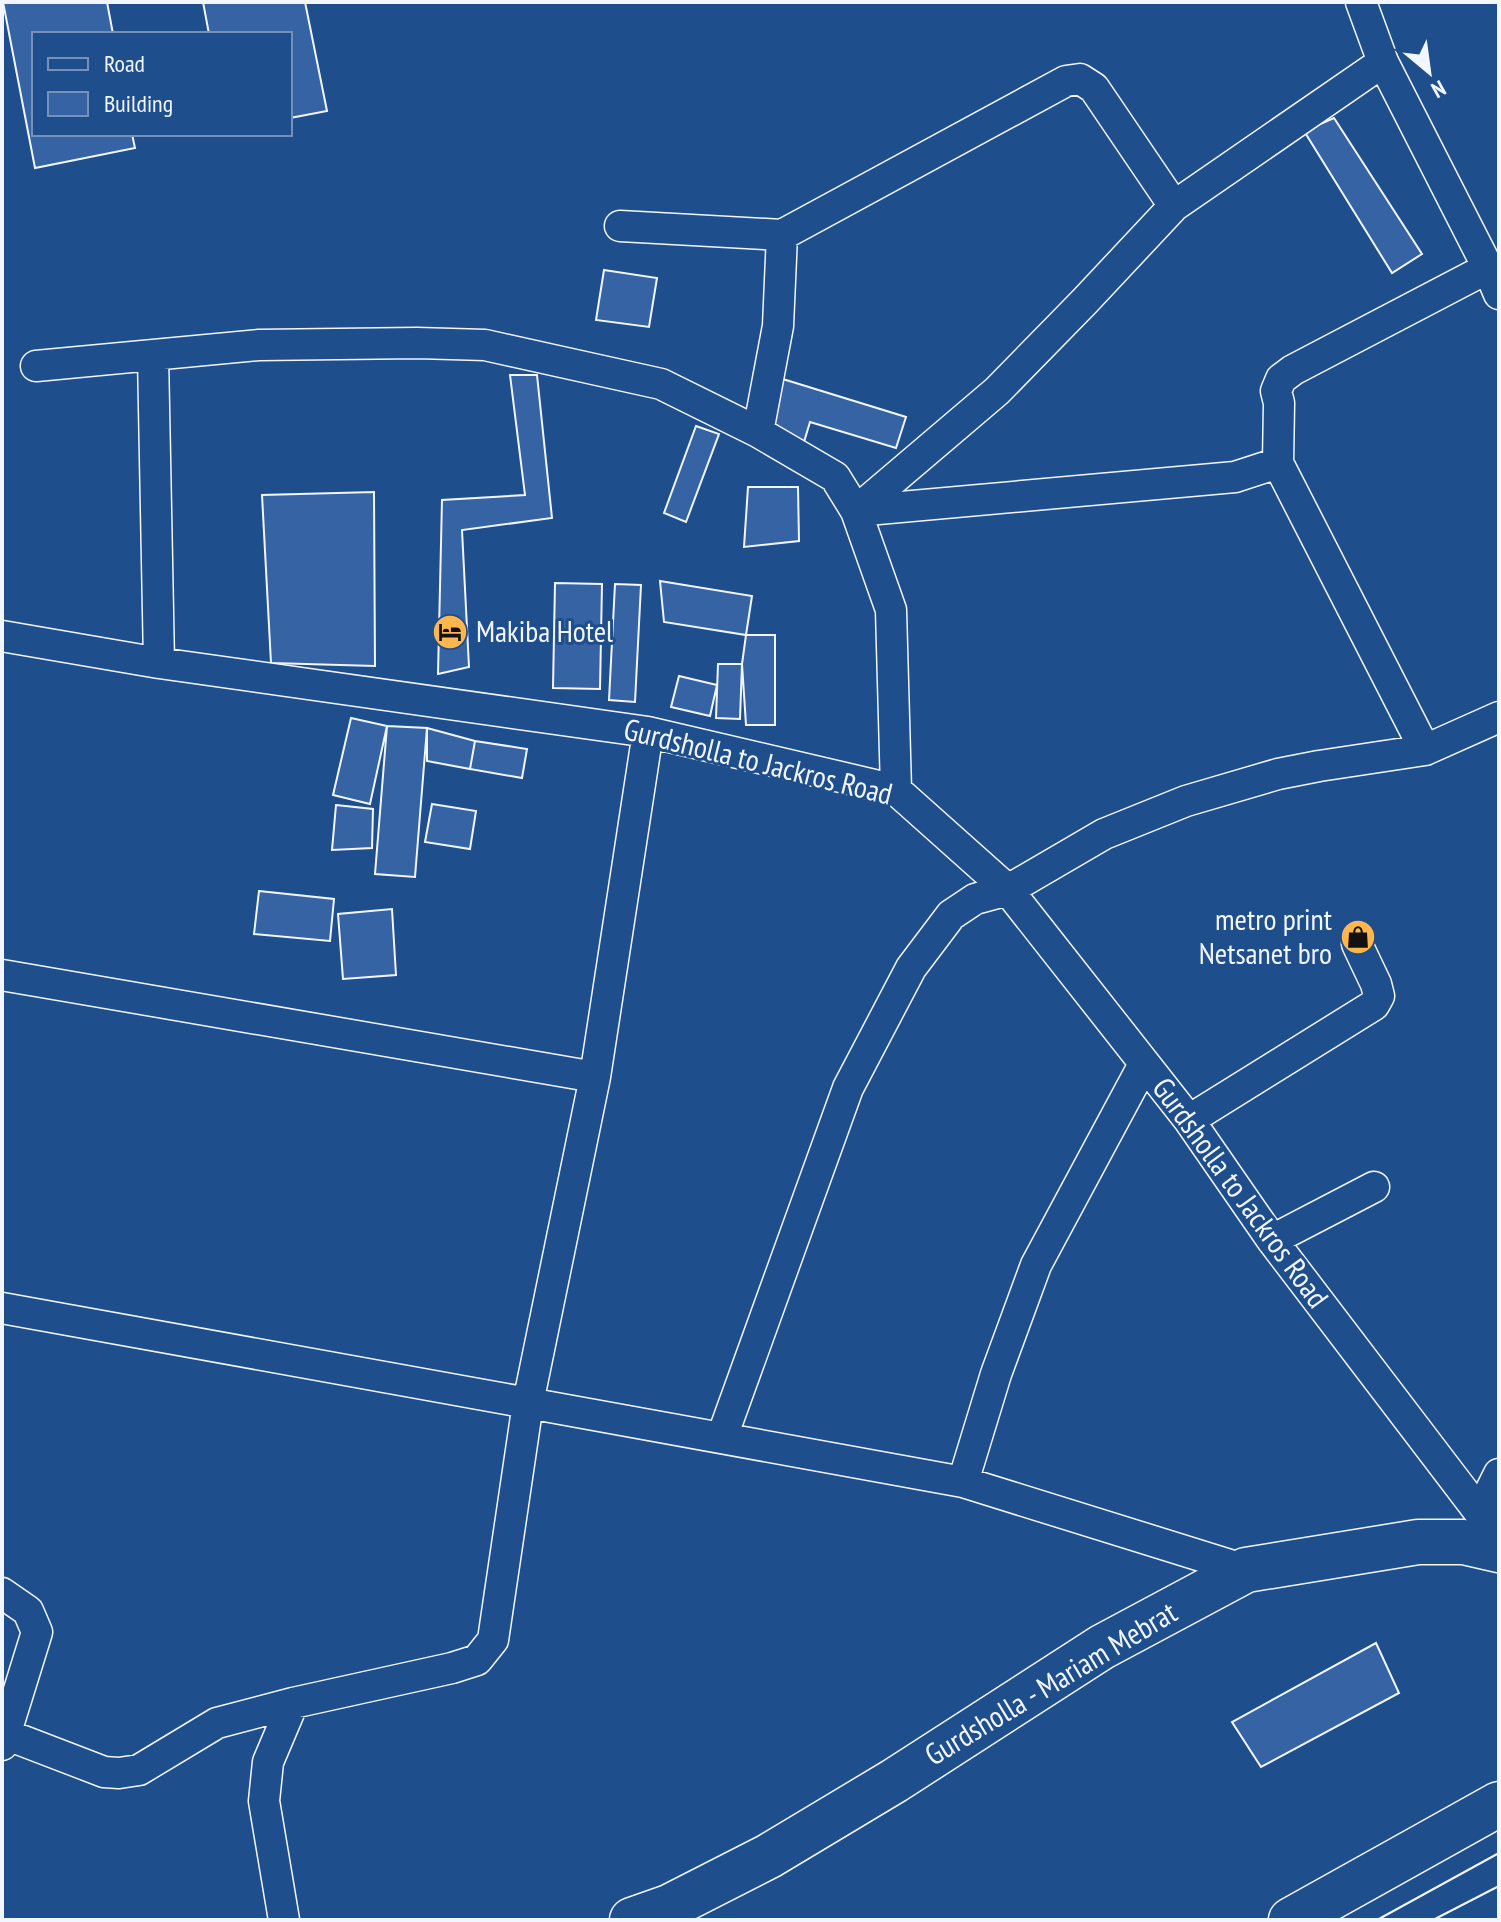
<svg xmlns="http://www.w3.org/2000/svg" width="1501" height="1922" viewBox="0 0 1501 1922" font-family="'PT Sans Narrow',sans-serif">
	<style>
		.building { fill: #3563a3; stroke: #f2f6ff; stroke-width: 2 }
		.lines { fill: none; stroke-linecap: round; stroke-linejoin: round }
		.minor-casing { stroke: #f2f6ff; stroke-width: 33 }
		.primary-casing { stroke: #f2f6ff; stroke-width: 47 }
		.minor { stroke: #1f4e8c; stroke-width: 30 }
		.primary { stroke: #1f4e8c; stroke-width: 44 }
		.tram { stroke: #f2f6ff; stroke-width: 2 }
		.labels { text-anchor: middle; stroke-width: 6; stroke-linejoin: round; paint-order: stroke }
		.poi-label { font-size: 30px; fill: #f2f6ff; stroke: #1f4e8c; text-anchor: start }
		.street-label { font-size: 30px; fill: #f2f6ff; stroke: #1f4e8c }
	</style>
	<rect width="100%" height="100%" fill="#1f4e8c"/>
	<path class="building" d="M3,2H107L113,34H34V134H132L135,148L35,168Z
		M203,2H305L327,111L290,118V34H209Z
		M1334,118L1422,254L1392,273L1304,131Z
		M604,270L657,278L649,327L596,320Z
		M510,375H537L552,518L462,530L469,667L438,674L442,500L525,495Z
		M773,376L906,417L896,448L810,422L804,442L757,427Z
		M696,426L719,434L686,522L664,513Z
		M748,487H798L799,541L744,547Z
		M374,492L375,666L271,663L262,495Z
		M660,581L752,596L746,635L664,622Z
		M555,583L602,584L600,689L553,688Z
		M615,584L641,585L635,702L609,700Z
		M746,635H775V725H746L742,664Z
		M718,664H742L740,719L716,718Z
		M679,676L717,685L710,716L671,707Z
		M351,718L387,726L370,804L333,795Z
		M387,726L427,728L415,877L375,874Z
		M427,728L475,741L470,769L427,761Z
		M475,741L527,749L522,778L470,769Z
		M432,804L476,811L470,849L425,842Z
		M336,805L373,809L372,848L332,850Z
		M259,891L334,899L330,941L254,934Z
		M392,909L396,975L343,979L338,914Z
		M1376,1643L1399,1693L1261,1767L1232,1722Z"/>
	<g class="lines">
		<g class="minor-casing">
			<path id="minor" d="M1361,2L1383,62L1488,268L1499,294
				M620,226L782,235L1066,81L1080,79L1094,88L1174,206
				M153,356L159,663
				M36,366L259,345L417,343L485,345L661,384L758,432L835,477L856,511L891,610L896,790
				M758,432L778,326L782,235
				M1278,463L1279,403L1276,391L1281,379L1293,370L1488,268
				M856,511L1235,477L1278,463L1425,750L1499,717
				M856,511L997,391L1085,301L1174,206L1383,62
				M2,636L159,663L648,732L896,790L1008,890L1189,1120L1272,1240L1499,1538
				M648,732L595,1077L528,1403L963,1482L1246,1570
				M2,975L595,1077
				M1189,1120L1374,1005L1379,996L1376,984L1357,944
				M1272,1240L1374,1187
				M2,1308L528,1403L493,1640L477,1660L452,1668L293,1703L217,1723L139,1770L119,1773L104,1772L5,1734
				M722,1437L848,1088L911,968L951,915L975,899L1008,890L1104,834L1186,801L1278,774L1319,766L1425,750
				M963,1482L996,1374L1036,1265L1144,1064
				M1480,1512L1499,1474
				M2,1593L28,1611L37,1632L2,1745
				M284,1920L264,1801L268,1762L293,1703"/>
		</g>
		<g class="primary-casing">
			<path id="primary" d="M632,1920L669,1907L769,1856L894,1781L1102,1647L1246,1570L1418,1542H1464L1499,1550
				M1291,1920L1499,1804"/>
		</g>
		<use href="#minor" class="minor"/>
		<use href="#primary" class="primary"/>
		<path class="tram" d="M1377,1920L1499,1853
			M1433,1920L1499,1886"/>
	</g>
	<defs>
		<g id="hotel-disc" transform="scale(1.8)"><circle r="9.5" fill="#ffb74d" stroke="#1f4e8c"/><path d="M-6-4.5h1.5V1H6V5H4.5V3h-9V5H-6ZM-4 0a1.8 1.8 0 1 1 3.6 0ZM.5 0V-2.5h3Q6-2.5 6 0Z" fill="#111"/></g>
		<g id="shop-disc" transform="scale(1.8)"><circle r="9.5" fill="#ffb74d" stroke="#1f4e8c"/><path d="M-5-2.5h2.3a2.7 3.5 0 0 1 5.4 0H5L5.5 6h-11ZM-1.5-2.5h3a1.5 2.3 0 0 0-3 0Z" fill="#111"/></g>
	</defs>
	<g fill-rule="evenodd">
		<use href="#hotel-disc" x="450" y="632"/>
		<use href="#shop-disc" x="1358" y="937"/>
	</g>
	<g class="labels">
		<g class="poi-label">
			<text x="476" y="642">Makiba Hotel</text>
			<text x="1332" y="930" text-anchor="end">metro print<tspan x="1332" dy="34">Netsanet bro</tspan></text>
		</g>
		<g class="street-label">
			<text transform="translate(758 762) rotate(14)" y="10">Gurdsholla to Jackros Road</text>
			<text transform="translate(1240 1193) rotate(54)" y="10">Gurdsholla to Jackros Road</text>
			<text transform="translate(1051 1684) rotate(-31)" y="10">Gurdsholla - Mariam Mebrat</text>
		</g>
	</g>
	<rect width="1501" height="1922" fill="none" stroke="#f2f6ff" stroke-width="8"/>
	<rect x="32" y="32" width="260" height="104" fill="#1f4e8c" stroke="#7391ba" stroke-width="2"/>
	<rect x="48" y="58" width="40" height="12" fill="#1f4e8c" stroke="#7391ba" stroke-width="2"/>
	<text x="104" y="72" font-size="24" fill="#f2f6ff">Road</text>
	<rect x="48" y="92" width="40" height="24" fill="#3563a3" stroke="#7391ba" stroke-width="2"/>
	<text x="104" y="112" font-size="24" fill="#f2f6ff">Building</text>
	<g transform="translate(1429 72) rotate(151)" stroke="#1f4e8c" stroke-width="6" paint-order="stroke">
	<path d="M0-6L14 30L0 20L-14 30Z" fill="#f2f6ff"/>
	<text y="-12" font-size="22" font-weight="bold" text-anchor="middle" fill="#f2f6ff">N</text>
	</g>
</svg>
